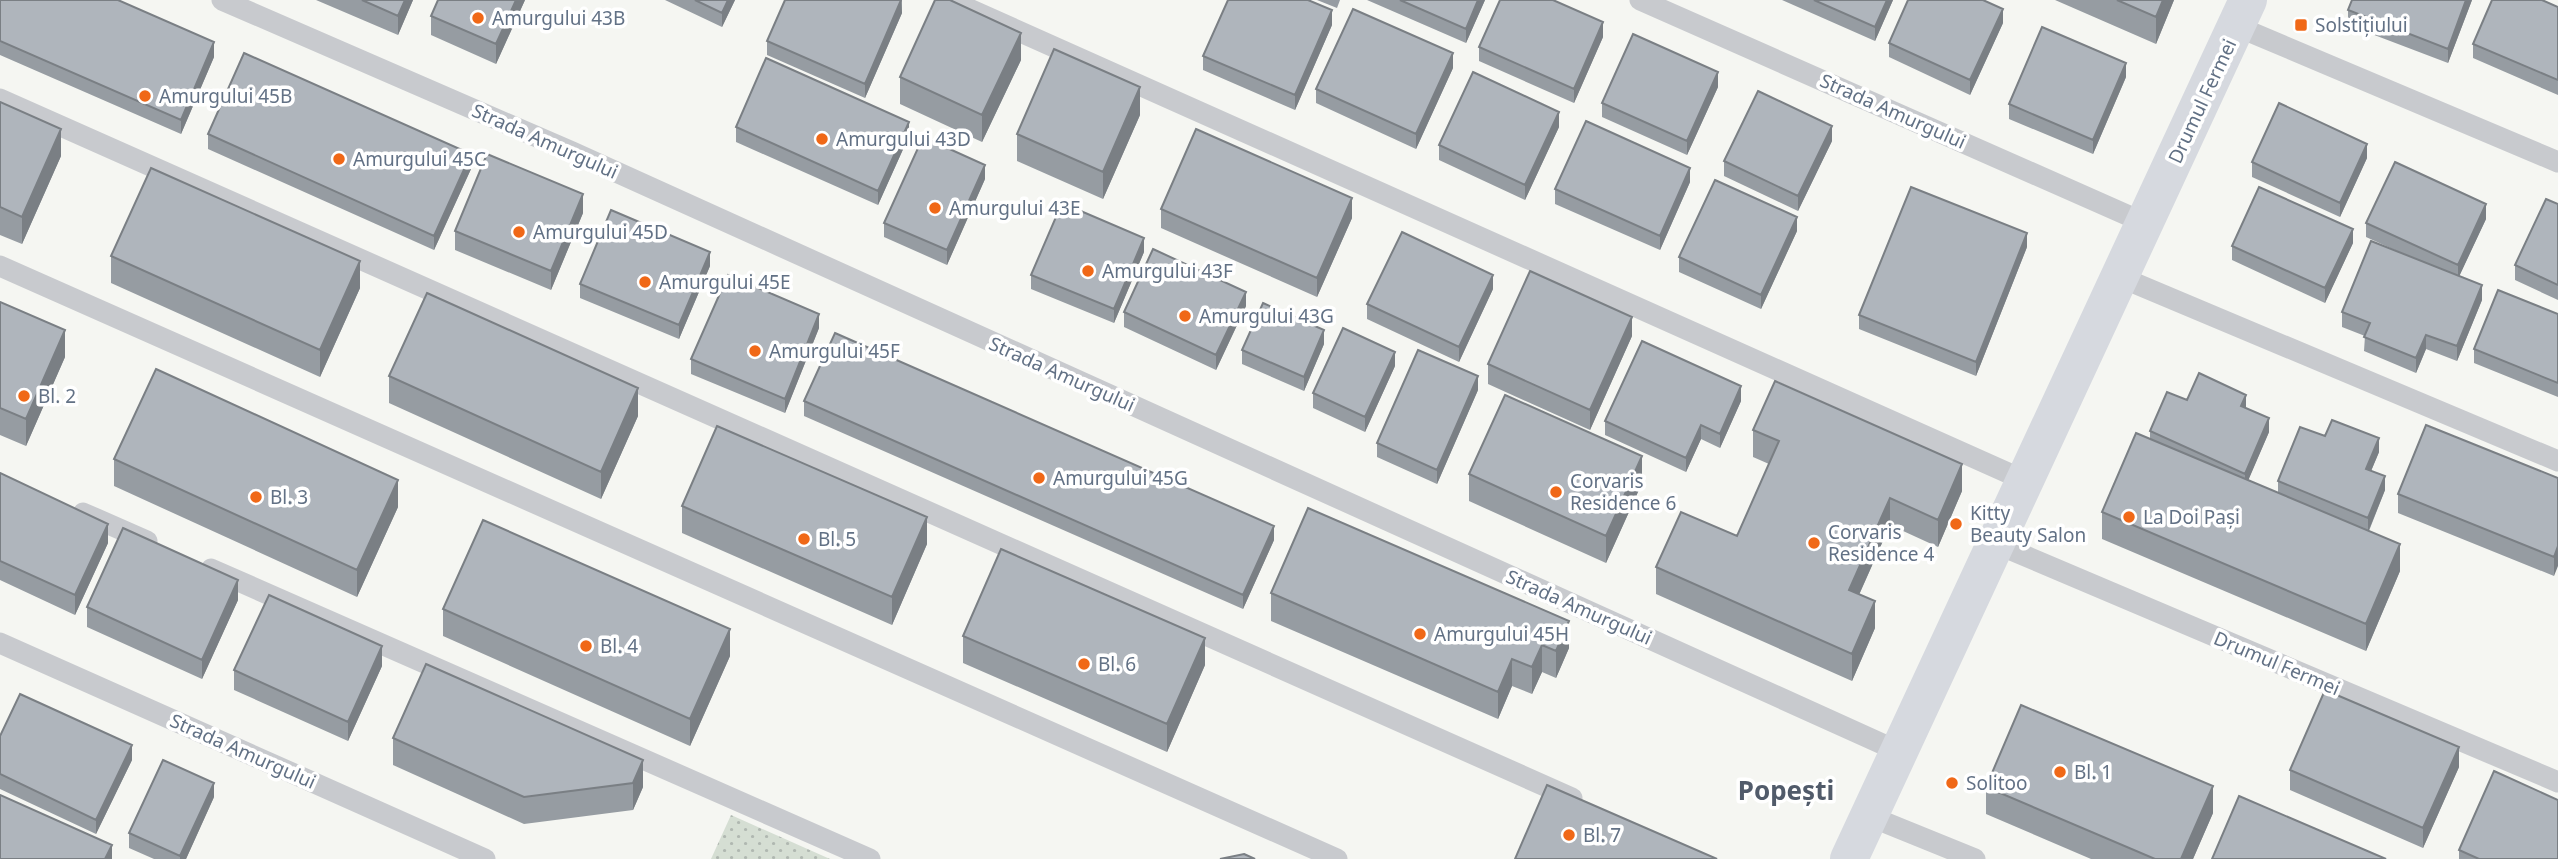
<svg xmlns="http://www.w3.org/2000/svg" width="2558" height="859" viewBox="0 0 2558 859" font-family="'Noto Sans',sans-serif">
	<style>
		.park { fill: url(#park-dots) }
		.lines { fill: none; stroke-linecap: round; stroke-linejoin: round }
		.lane { stroke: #c8cace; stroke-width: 21 }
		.secondary { stroke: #d6d9df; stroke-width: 38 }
		.wall { fill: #969ca2 }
		.shaded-wall { fill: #7a7f84 }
		.building { fill: #afb5bc; stroke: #7a7f84; stroke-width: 2 }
		.poi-dot { fill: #f06817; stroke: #fff; stroke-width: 2.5 }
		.labels { text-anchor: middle; stroke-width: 7; stroke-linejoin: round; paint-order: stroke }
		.poi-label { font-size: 19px; fill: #627185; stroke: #fff; text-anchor: start }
		.street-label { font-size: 19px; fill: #627185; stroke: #fff }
		.district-label { font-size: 26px; font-weight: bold; fill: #515b6a; stroke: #fff }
	</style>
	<defs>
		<pattern id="park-dots" width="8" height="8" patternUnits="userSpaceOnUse" patternTransform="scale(1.75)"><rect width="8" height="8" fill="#d5ded3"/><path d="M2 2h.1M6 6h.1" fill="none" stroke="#b0b8b1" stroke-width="1.8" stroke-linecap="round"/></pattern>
	</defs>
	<rect width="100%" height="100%" fill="#f5f6f2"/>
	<path class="park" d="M731,815L830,859H711Z"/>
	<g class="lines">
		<path class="lane" d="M222,0L572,152L1900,752
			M949,0L2026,481
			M1640,0L2145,223
			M2236,26L2558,162
			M0,99L1572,798
			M0,266L1337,859
			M2120,277L2558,461
			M83,513L147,541
			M1997,544L2558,782
			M211,569L870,859
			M0,643L485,859
			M1869,816L1975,859"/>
		<path class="secondary" d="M1849,859L2248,0"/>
	</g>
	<path class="wall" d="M0,0L214,57L181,134L0,55Z
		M316,0H413L398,35Z
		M525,0L496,64L431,35V16Z
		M665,0H735L722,27Z
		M902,0V13L865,98L767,55V41Z
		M1317,0H1340L1337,8Z
		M1367,0H1485L1466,43Z
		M1782,0H1893L1875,41Z
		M2055,0H2174L2156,44Z
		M2352,0H2472L2448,63L2348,25V10Z
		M2558,7V95L2473,58V44Z
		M2003,23L1970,95L1889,57V43Z
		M1332,25L1295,110L1203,70V56Z
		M1603,37L1574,103L1479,61V47Z
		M1021,60L982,142L900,104V77Z
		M1453,68L1416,149L1316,103V89Z
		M2126,77L2093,154L2009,119V104Z
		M1718,87L1687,155L1602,117V103Z
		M0,102L61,156L22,244L0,235Z
		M1140,115L1103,199L1017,161V134Z
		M736,127L909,136L878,205L736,142Z
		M1559,127L1525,200L1439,160V145Z
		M208,134L471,169L434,250L208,149Z
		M1832,141L1798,211L1724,176V161Z
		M2367,158L2340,217L2252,177V162Z
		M985,179L947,265L884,237V223Z
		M1690,182L1660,250L1555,204V189Z
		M2558,204V300L2515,280V265Z
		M1161,209L1352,218L1317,297L1161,228Z
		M583,213L551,290L455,250V231Z
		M2486,219L2459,276L2482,300L2457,361L2426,349L2416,373L2364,351L2365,336L2342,327V312L2397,251L2366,237V223Z
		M1797,231L1761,309L1679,272V257Z
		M2353,243L2325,303L2232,260V246Z
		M2027,247L1976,376L1859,329V315Z
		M1144,252L1114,323L1031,289V275Z
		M111,256L360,288L320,377L111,283Z
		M710,266L679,339L580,298V284Z
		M1493,289L1459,362L1367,319V304Z
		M0,302L65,357L26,446L0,435Z
		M1246,306L1216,370L1124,327V312Z
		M2558,314V397L2474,363V349Z
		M819,328L785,413L691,374V359Z
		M1632,336L1590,430L1488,384V364Z
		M1324,344L1304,391L1242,364V350Z
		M1395,366L1365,432L1313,408V393Z
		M389,376L638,416L601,499L389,403Z
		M1478,390L1437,484L1377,457V443Z
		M2187,400L2246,408L2269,432L2248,480L2278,493V481L2325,436L2379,452L2371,471L2385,490L2369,531L2400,571L2366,651L2102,539V512L2150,439V431Z
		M804,401L1274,540L1243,609L804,416Z
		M1741,401L1720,448L1701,439L1686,472L1605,435V421Z
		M1753,430L1962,491L1938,547L1890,525L1859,595L1875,628L1852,681L1656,594V567L1737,536L1769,464L1753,457Z
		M114,459L398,507L357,597L114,486Z
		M0,473L108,543L75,615L0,580Z
		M1469,474L1642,483L1606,563L1469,501Z
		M2558,478L2554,576L2398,513V494Z
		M682,506L927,544L892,625L682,533Z
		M1271,593L1569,648L1556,678L1542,672L1532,694L1512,686L1498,719L1271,621Z
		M238,600L202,679L87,627V607Z
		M443,609L730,656L690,746L443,636Z
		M963,636L1205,665L1167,752L963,663Z
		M426,664L643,787L633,810L524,824L393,765V738Z
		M382,666L348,741L234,690V670Z
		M0,736L132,760L96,834L0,789Z
		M2459,767L2423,848L2290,790V770Z
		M1986,787L2213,813L2193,859H2091L1986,814Z
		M214,797L186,859H154L129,848V833Z
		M2459,850L2558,859H2459Z"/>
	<path class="shaded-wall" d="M405,0H413L398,35V16Z
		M516,0H525L496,64V44Z
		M728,0H735L722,27V13Z
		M901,0L902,13L865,98V84Z
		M1478,0H1485L1466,43V29Z
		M1887,0H1893L1875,41V27Z
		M2163,0H2174L2156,44V17Z
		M2466,0H2472L2448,63V49Z
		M2003,9V23L1970,95V80Z
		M1332,10V25L1295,110V95Z
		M1603,22V37L1574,103V89Z
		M1021,33V60L982,142V115Z
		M214,42V57L181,134V120Z
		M1453,53V68L1416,149V134Z
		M2126,63V77L2093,154V140Z
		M1718,72V87L1687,155V141Z
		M1140,87V115L1103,199V172Z
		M1559,112V127L1525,200V185Z
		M909,122V136L878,205V191Z
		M1832,126V141L1798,211V196Z
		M61,129V156L22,244V217Z
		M2367,144V158L2340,217V203Z
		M471,154V169L434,250V236Z
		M985,165V179L947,265V250Z
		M1690,168V182L1660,250V236Z
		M583,194V213L551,290V271Z
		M1352,198V218L1317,297V278Z
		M2486,204V219L2458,279V265Z
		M1797,217V231L1761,309V295Z
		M2353,229V243L2325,303V288Z
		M2027,233V247L1976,376V362Z
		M1144,238V252L1114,323V309Z
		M710,252V266L679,339V325Z
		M360,261V288L320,377V350Z
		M1493,275V289L1459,362V347Z
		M2482,285V300L2457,361V346Z
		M1246,292V306L1216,370V355Z
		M819,314V328L785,413V399Z
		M1632,317V336L1590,430V410Z
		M65,330V357L26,446V419Z
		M1324,330V344L1304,391V377Z
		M2426,335V349L2416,373V358Z
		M1395,352V366L1365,432V417Z
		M1478,376V390L1437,484V470Z
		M1741,386V401L1720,448V434Z
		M638,388V416L601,499V472Z
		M2246,395V409L2241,406Z
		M2269,418V432L2245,488V474Z
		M1701,425V439L1686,472V458Z
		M2379,438V452L2366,483V469Z
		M1642,456V483L1606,563V536Z
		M1962,464V491L1938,547V520Z
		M2385,476V490L2368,532V518Z
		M398,480V507L357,597V570Z
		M1890,498V525L1849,617V590Z
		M927,517V544L892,625V597Z
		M108,524V543L75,615V595Z
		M1274,526V540L1243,609V595Z
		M2400,544V571L2366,651V624Z
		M2558,546V566L2554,576V557Z
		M238,580V600L202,679V660Z
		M1875,601V628L1852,681V654Z
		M1569,621V648L1556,678V651Z
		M730,629V656L690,746V719Z
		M1205,638V665L1167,752V724Z
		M1542,645V672L1532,694V667Z
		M382,646V666L348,741V722Z
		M1512,659V686L1498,719V692Z
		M132,745V760L96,834V820Z
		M2459,747V767L2423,848V828Z
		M643,760V787L633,810V783Z
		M214,783V797L186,859H180V856Z
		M2213,786V813L2193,859H2181Z
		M112,845V859H105Z"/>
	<path class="building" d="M0,0H118L214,42L181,120L0,41Z
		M362,0H405L398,16Z
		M438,0H516L496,44L431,16Z
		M695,0H728L722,13Z
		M785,0H901L865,84L767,41Z
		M935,0H950L1021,33L982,115L900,77Z
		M1228,0H1308L1332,10L1295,95L1203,56Z
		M1400,0H1478L1466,29Z
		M1500,0H1553L1603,22L1574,89L1479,47Z
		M1814,0H1887L1875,27Z
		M1908,0H1983L2003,9L1970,80L1889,43Z
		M2117,0H2163L2156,17Z
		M2352,0H2466L2448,49L2348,10Z
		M2492,0H2542L2558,7V80L2473,44Z
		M1353,9L1453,53L1416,134L1316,89Z
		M2042,27L2126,63L2093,140L2009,104Z
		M1633,34L1718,72L1687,141L1602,103Z
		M1054,49L1140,87L1103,172L1017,134Z
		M244,53L471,154L434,236L208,134Z
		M766,58L909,122L878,191L736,127Z
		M1473,72L1559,112L1525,185L1439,145Z
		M1758,91L1832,126L1798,196L1724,161Z
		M0,102L61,129L22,217L0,207Z
		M2279,103L2367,144L2340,203L2252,162Z
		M1586,121L1690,168L1660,236L1555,189Z
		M1196,129L1352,198L1317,278L1161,209Z
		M923,137L985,165L947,250L884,223Z
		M487,154L583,194L551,271L455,231Z
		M2395,162L2486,204L2458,265L2366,223Z
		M151,168L360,261L320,350L111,256Z
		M1715,180L1797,217L1761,295L1679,257Z
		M1911,187L2027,233L1976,362L1859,315Z
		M2259,187L2353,229L2325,288L2232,246Z
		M2546,199L2558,204V285L2515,265Z
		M1062,203L1144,238L1114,309L1031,275Z
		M611,210L710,252L679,325L580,284Z
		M1402,232L1493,275L1459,347L1367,304Z
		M2371,241L2482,285L2457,346L2426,335L2416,358L2364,337L2370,323L2342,312Z
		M1153,249L1246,292L1216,355L1124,312Z
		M1530,271L1632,317L1590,410L1488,364Z
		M728,275L819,314L785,399L691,359Z
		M2498,290L2558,314V383L2474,349Z
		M427,293L638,388L601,472L389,376Z
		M0,302L65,330L26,419L0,408Z
		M1263,303L1324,330L1304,377L1242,350Z
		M1343,328L1395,352L1365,417L1313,393Z
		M835,333L1274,526L1243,595L804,401Z
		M1642,341L1741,386L1720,434L1701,425L1686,458L1605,421Z
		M1418,350L1478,376L1437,470L1377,443Z
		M156,369L398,480L357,570L114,459Z
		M2199,373L2246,395L2241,406L2269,418L2245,474L2150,431L2167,392L2187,400Z
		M1775,381L1962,464L1938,520L1890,498L1849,590L1875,601L1852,654L1656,567L1681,512L1737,536L1779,441L1753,430Z
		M1505,395L1642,456L1606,536L1469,474Z
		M2332,420L2379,438L2366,469L2385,476L2368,518L2278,481L2300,427L2325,436Z
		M2426,425L2558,478V546L2554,557L2398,494Z
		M717,426L927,517L892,597L682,506Z
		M2136,433L2400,544L2366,624L2102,512Z
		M0,473L108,524L75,595L0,561Z
		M1308,508L1569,621L1556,651L1542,645L1532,667L1512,659L1498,692L1271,593Z
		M483,520L730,629L690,719L443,609Z
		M123,528L238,580L202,660L87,607Z
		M1001,549L1205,638L1167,724L963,636Z
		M269,595L382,646L348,722L234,670Z
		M426,664L643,760L633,783L524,797L393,738Z
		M2325,690L2459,747L2423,828L2290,770Z
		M20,694L132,745L96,820L0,774V736Z
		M2021,705L2213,786L2181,859H2155L1986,787Z
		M163,760L214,783L180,856L129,833Z
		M2494,771L2558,800V859H2479L2459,850Z
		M1547,785L1717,859H1515Z
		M0,795L112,845L105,859H0Z
		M2239,796L2386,859H2212Z
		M1244,854L1255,859H1220Z"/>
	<g class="poi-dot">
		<circle cx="478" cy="18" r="7"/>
		<rect x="2294" y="18" width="14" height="14" rx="3.5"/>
		<circle cx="145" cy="96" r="7"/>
		<circle cx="822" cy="139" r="7"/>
		<circle cx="339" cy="159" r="7"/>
		<circle cx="935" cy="208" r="7"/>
		<circle cx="519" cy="232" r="7"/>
		<circle cx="1088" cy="271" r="7"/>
		<circle cx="645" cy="282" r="7"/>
		<circle cx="1185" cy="316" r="7"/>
		<circle cx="755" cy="351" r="7"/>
		<circle cx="24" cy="396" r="7"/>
		<circle cx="1039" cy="478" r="7"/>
		<circle cx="1556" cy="492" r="7"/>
		<circle cx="256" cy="497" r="7"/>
		<circle cx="2129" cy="517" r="7"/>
		<circle cx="1956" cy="524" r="7"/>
		<circle cx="804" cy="539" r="7"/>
		<circle cx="1814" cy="543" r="7"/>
		<circle cx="1420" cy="634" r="7"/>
		<circle cx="586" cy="646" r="7"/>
		<circle cx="1084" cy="664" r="7"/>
		<circle cx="2060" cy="772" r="7"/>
		<circle cx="1952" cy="783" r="7"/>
		<circle cx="1569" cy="835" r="7"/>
	</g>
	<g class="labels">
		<g class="poi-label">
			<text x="492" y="25">Amurgului 43B</text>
			<text x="2315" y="32">Solstițiului</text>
			<text x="159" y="103">Amurgului 45B</text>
			<text x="836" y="146">Amurgului 43D</text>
			<text x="353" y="166">Amurgului 45C</text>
			<text x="949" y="215">Amurgului 43E</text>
			<text x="533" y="239">Amurgului 45D</text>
			<text x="1102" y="278">Amurgului 43F</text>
			<text x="659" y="289">Amurgului 45E</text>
			<text x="1199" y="323">Amurgului 43G</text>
			<text x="769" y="358">Amurgului 45F</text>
			<text x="38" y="403">Bl. 2</text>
			<text x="1053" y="485">Amurgului 45G</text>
			<text x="1570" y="488">Corvaris<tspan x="1570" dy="22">Residence 6</tspan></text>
			<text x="270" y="504">Bl. 3</text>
			<text x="1970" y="520">Kitty<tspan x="1970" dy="22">Beauty Salon</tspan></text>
			<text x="2143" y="524">La Doi Pași</text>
			<text x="1828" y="539">Corvaris<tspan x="1828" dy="22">Residence 4</tspan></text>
			<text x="818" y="546">Bl. 5</text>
			<text x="1434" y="641">Amurgului 45H</text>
			<text x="600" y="653">Bl. 4</text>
			<text x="1098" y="671">Bl. 6</text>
			<text x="2074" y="779">Bl. 1</text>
			<text x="1966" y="790">Solitoo</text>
			<text x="1583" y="842">Bl. 7</text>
		</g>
		<g class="street-label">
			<text transform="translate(2202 101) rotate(-65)" y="7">Drumul Fermei</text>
			<text transform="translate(1893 111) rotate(24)" y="7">Strada Amurgului</text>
			<text transform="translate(545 141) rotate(24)" y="7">Strada Amurgului</text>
			<text transform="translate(1062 374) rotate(24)" y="7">Strada Amurgului</text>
			<text transform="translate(1579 607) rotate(24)" y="7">Strada Amurgului</text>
			<text transform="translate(2277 663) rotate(23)" y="7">Drumul Fermei</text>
			<text transform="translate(243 751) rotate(24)" y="7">Strada Amurgului</text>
		</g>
		<g class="district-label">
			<text x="1786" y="800">Popești</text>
		</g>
	</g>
</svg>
